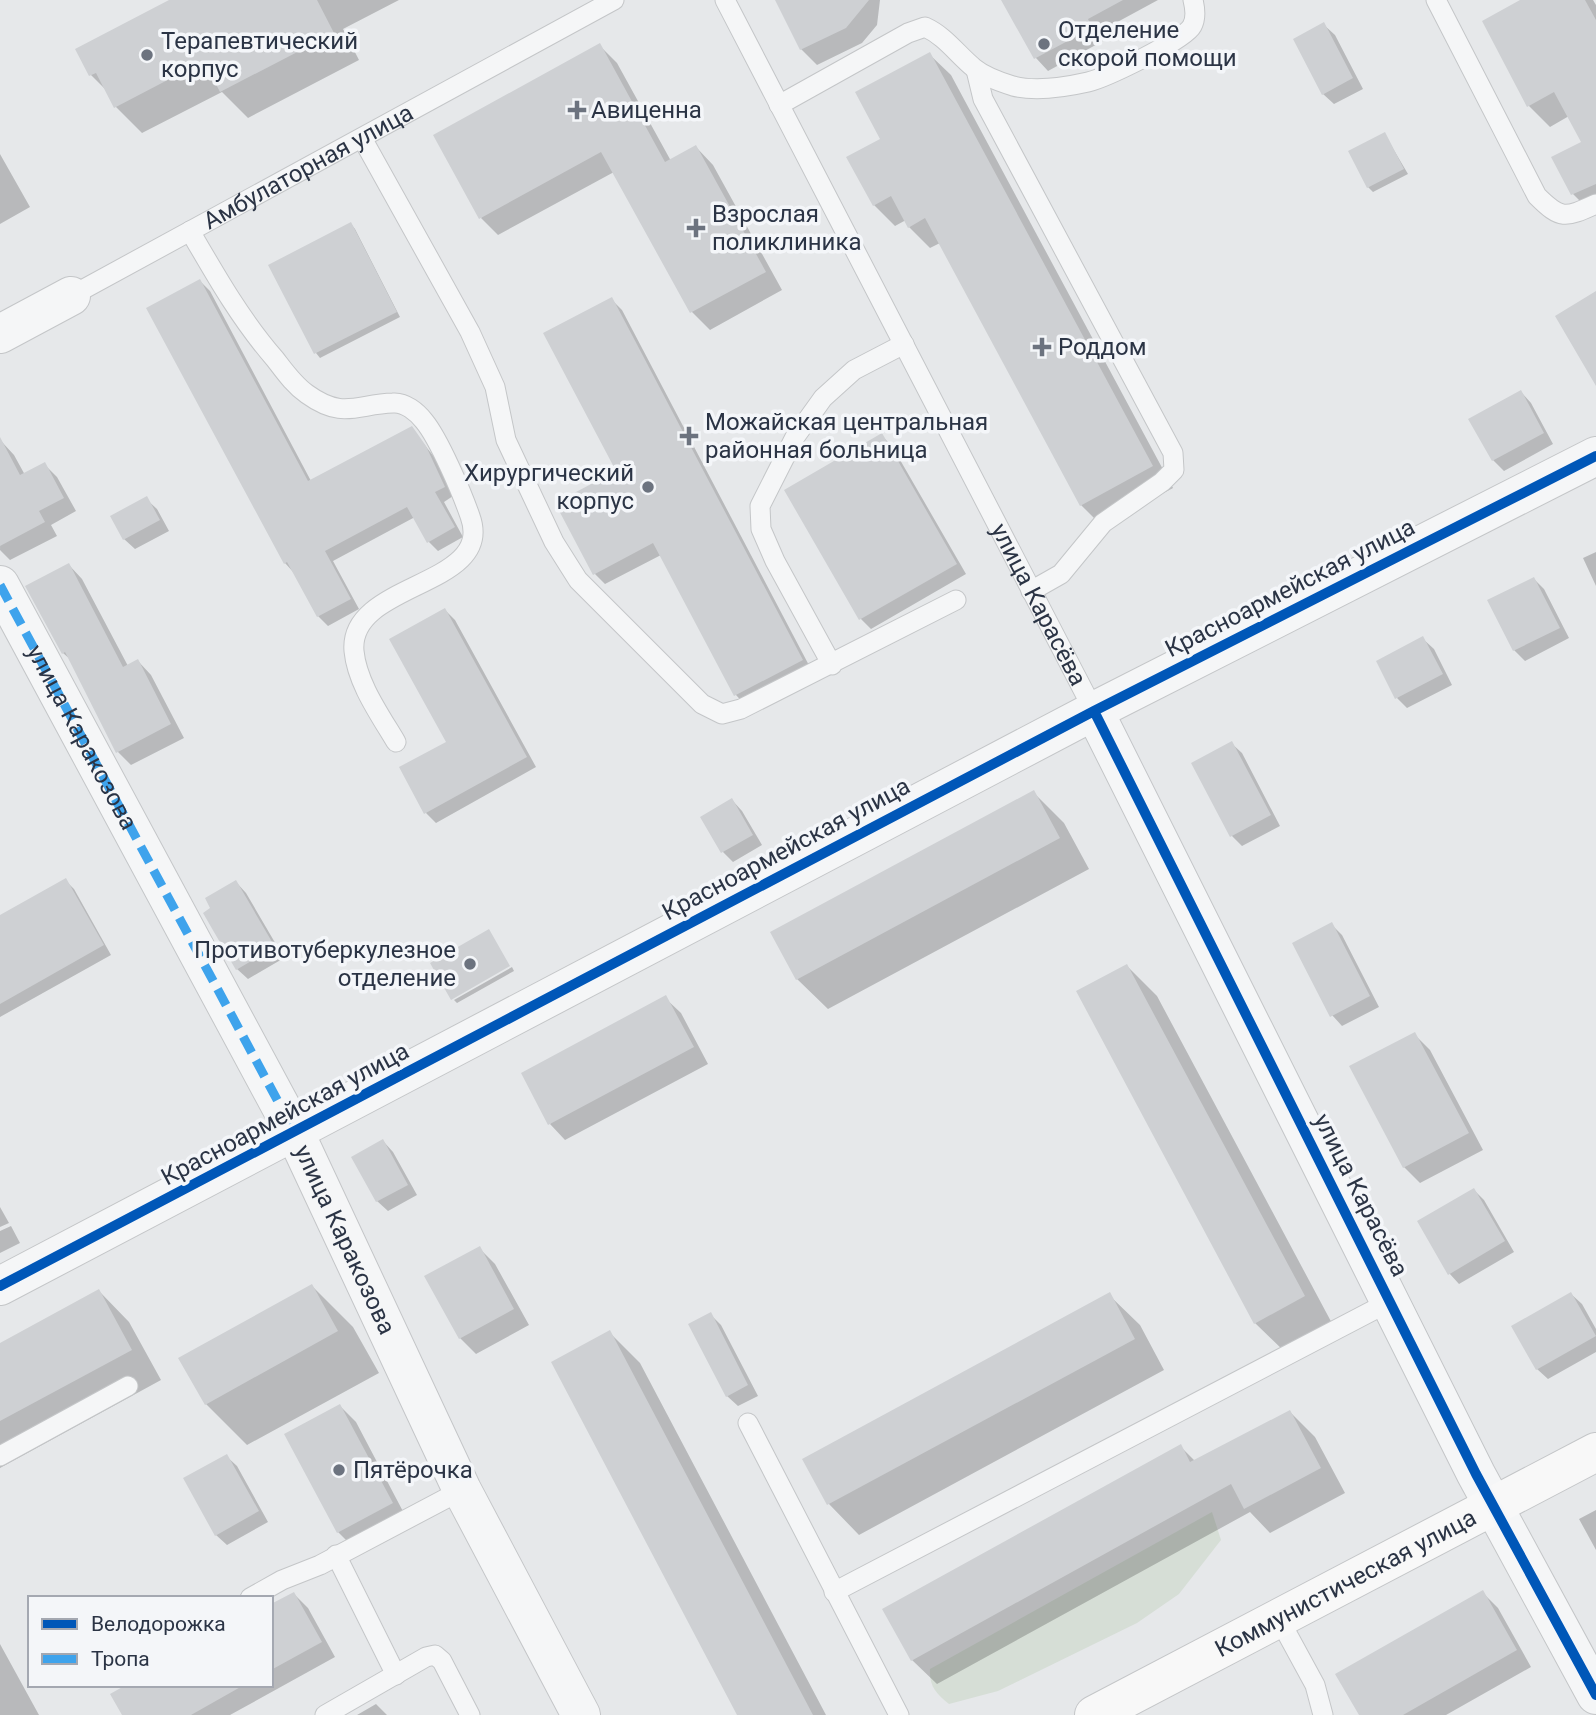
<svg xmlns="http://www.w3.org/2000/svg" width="1596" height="1715" viewBox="0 0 1596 1715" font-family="Roboto,sans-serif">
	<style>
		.green { fill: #d6ded6 }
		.shadow { fill: #0003 }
		.building { fill: #ced0d3 }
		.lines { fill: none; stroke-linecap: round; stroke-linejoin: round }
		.lane-casing { stroke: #c4c6c8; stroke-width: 21 }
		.street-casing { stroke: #c4c6c8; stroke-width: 40 }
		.secondary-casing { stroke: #c4c6c8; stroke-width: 40 }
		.lane { stroke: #f5f6f7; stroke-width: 19 }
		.street { stroke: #f5f6f7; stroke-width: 38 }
		.secondary { stroke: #f8f8f8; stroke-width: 38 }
		.quiet { stroke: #3ea3ec; stroke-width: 9; stroke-dasharray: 18 9; stroke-linecap: butt }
		.cycleway-casing { stroke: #f4f6f9; stroke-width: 15 }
		.cycleway { stroke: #0057b8; stroke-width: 10 }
		.poi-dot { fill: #6c737f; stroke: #f4f6f9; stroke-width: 2.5 }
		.labels { text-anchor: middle; stroke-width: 7; stroke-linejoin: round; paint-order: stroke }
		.poi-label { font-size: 24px; fill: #2b3445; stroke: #f4f6f9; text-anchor: start }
		.street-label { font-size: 24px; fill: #2b3445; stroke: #f4f6f9 }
	</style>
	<rect width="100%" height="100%" fill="#e6e8ea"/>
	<path class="green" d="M1212,1512L1221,1540L1179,1594L1137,1623L998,1691L949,1704C936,1694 929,1686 930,1669Z"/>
	<path class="shadow" d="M173,0H399L343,29L359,60L248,118L222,92L142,133L116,107L109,93L91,75L78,50Z
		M792,0H880L877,25L862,43L817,65L801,49Z
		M1003,0H1158L1099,32L1103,41L1048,71L1036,58Z
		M1524,0H1593L1596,5V214L1594,215L1573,194L1583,143L1569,116L1550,127L1529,106Z
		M1324,25L1335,35L1363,89L1334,104L1323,94Z
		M599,45L617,63L671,161L696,147L713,165L782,290L710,330L692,312L614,172L498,235L481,218Z
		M929,54L951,75L1173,488L1102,526L1081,505L940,243L930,248L909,227L906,220L895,226L874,205L882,140Z
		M1385,135L1408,174L1373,192L1368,187Z
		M0,154L30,207L0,224Z
		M351,224L355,229L400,317L320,358L316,353Z
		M200,281L210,291L311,481L411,428L435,458L453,496L444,502L463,537L438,551L428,541L415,517L333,561L359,609L328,626L318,616L295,574L285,563Z
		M611,299L622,310L812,671L746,706L736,695L661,555L605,584L595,574L618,472Z
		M1521,392L1531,403L1553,444L1504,471L1493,460L1471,419Z
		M882,436L892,446L966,574L871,629L861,619L786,491Z
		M2,442L14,455L25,475L44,464L57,477L76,511L51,525L57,536L10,560L0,550Z
		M146,499L157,509L169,531L135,549L124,539Z
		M1596,552V586L1583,558Z
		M69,565L82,579L128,666L138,661L151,675L184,738L131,765L118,752L71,660L63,653Z
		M1534,579L1544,589L1569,638L1525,661L1514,650Z
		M445,610L455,620L536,767L436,823L426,813L448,742Z
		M1423,639L1434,649L1452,685L1407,708L1397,698Z
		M1231,743L1242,753L1280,826L1242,846L1232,836Z
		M1034,793L1064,823L1089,869L828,1009L797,979Z
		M732,800L742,811L762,845L733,862L723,852Z
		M65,880L74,889L111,955L0,1017V917Z
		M236,882L246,893L284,958L248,979L237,969Z
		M1331,924L1342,935L1379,1007L1342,1026L1332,1015Z
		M1127,966L1157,996L1334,1327L1286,1353L1255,1323Z
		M512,967L514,971L457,1003L454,1000Z
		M665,998L681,1013L708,1064L565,1140L550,1124Z
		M1414,1034L1430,1050L1483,1150L1420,1183L1404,1167Z
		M383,1141L393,1152L417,1195L388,1211L377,1201Z
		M1474,1190L1484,1200L1514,1252L1459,1284L1449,1273Z
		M0,1207L9,1223L0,1227Z
		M11,1226L20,1243L0,1253V1231Z
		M479,1248L495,1264L529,1325L476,1354L460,1338Z
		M312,1286L353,1327L379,1373L247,1445L206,1404Z
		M99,1291L129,1322L161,1380L0,1468V1345Z
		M1571,1294L1582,1304L1596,1329V1352L1548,1379L1537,1369Z
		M1109,1295L1140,1325L1164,1370L859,1535L829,1504L804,1459Z
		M711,1315L721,1325L758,1396L738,1406L727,1396Z
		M610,1333L640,1363L826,1715H739Z
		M340,1406L356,1422L407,1519L354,1548L338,1532Z
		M1290,1412L1315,1437L1345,1493L1270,1533L1250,1512L937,1684L912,1660L1180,1446L1195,1461Z
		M226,1456L237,1466L268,1522L227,1545L216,1535Z
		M1596,1510V1550L1579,1519Z
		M1482,1592L1498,1608L1531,1667L1446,1715H1361Z
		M294,1594L308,1608L335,1657L230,1715H124L129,1685H271V1606Z
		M0,1644L39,1715H0Z
		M376,1704L387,1715H357Z"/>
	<path class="building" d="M169,0H317L334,33L220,92L204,61L114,108L96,73L89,76L75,49Z
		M775,0H869L846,28L800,50Z
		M1001,0H1123L1088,19L1092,28L1034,59Z
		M1520,0H1585L1596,20V184L1571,195L1551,157L1581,142L1554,92L1527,107L1482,21Z
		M1324,22L1353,78L1322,95L1293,39Z
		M600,43L665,162L696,145L766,272L690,313L601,152L479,219L433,135Z
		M930,52L1153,466L1080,506L925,218L908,228L891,196L873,206L846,157L880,139L855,92Z
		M1385,132L1404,169L1367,188L1348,151Z
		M351,222L397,312L314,354L268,265Z
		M200,279L308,481L412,426L426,446L445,487L435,492L455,527L427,543L407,507L325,551L351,599L317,617L287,562L284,564L146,308Z
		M1596,291V386L1555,316Z
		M612,297L803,660L734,696L653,543L593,575L555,503L616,471L543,333Z
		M1521,390L1544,433L1492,461L1468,419Z
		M882,433L957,564L859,620L784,490Z
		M0,437L20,475L45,462L64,498L39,511L45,522L0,546Z
		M147,496L160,520L123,540L110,516Z
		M69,563L123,667L138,659L171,724L116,753L65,652L62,654L25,586Z
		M1534,577L1560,628L1513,651L1487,600Z
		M445,608L527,757L424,814L399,767L446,742L389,639Z
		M1423,636L1443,674L1395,699L1376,661Z
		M1232,741L1271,815L1230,837L1191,763Z
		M1034,790L1060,838L796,980L770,932Z
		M732,798L753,835L721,853L700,817Z
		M66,878L104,945L0,1004V915Z
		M236,880L275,947L236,970L203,913L210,908L205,898Z
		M1332,922L1370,996L1330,1017L1292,943Z
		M489,929L510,966L451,1000L430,963Z
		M1127,964L1305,1296L1254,1324L1076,991Z
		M666,995L694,1047L548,1125L521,1073Z
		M1415,1032L1469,1133L1403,1168L1349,1066Z
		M383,1139L408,1185L376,1202L351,1157Z
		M1474,1188L1505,1241L1448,1275L1417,1221Z
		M480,1246L514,1309L459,1339L424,1276Z
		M312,1284L338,1331L205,1405L178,1358Z
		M99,1289L132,1350L0,1421V1343Z
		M1110,1292L1135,1339L827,1505L802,1459Z
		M1571,1292L1596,1336L1536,1370L1511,1326Z
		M711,1312L748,1385L726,1397L688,1324Z
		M610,1330L813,1715H737L551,1362Z
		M340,1404L393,1503L337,1533L284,1434Z
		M1290,1410L1321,1468L1244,1509L1231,1484L911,1661L882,1609L1181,1444L1190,1462Z
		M227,1454L259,1511L215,1536L183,1478Z
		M1483,1590L1517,1650L1403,1715H1359L1335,1674Z
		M294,1592L322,1642L271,1670V1604Z
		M126,1685H244L191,1715H122L110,1694Z"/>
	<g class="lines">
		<g class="lane-casing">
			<g id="lane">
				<path id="s1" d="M725,0L1094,711"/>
				<path d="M1436,0L1537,196C1561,220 1565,218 1596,204"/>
				<path d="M976,70L983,99L1173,453L1174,470L1162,482L1103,523L1061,574L1031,591"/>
				<path d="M779,105L908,33L925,27C945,36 957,54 974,68C985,77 1000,82 1013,86C1036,92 1066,87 1088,82C1105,78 1185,40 1192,26C1196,19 1195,8 1193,0"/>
				<path d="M362,138L470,332L495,387L506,440L554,542L578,580L702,704L722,714L741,709L956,600"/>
				<path d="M190,231C216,276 241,320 275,359C285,372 294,385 307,394C343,420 357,404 393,403C405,402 417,412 424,421C439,439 462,493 470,516C496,588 348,581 354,651C357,683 380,715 396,742"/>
				<path id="s2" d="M71,296L614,0"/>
				<path d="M832,665L775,561L761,529L760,506L795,437L823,398L854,370L904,344"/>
				<path d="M748,1423L899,1715"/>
				<path d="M0,1456L128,1386"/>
				<path d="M336,1555L396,1675"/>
				<path d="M834,1592L1391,1301"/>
				<path d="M250,1598L282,1580L320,1565L462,1490"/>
				<path d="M1278,1617L1315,1685L1323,1715"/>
				<path d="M325,1715L426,1657L435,1655L442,1661L470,1715"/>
			</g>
		</g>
		<g class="street-casing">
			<g id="street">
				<path d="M0,334L71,296"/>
				<path id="s3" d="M0,585L295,1133L462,1490L581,1715"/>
				<path d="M1094,711L1476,1474L1596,1695"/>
				<path d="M0,1286L1094,711L1596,456"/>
			</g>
		</g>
		<g class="secondary-casing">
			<g id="secondary">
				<path id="s4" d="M1094,1715L1596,1452"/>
			</g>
		</g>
		<use href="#lane" class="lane"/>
		<use href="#street" class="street"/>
		<use href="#secondary" class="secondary"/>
		<path class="quiet" id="s5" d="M0,585L295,1133"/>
		<g class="cycleway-casing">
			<path id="cycleway" d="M1094,711L1476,1474L1596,1695
				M0,1286L1094,711L1596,456"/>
		</g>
		<use href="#cycleway" class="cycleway"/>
	</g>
	<g class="poi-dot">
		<circle cx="1044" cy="44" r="7"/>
		<circle cx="147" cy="55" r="7"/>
		<path d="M573.5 99.5h7v7h7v7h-7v7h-7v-7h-7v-7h7z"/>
		<path d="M692.5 217.5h7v7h7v7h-7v7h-7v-7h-7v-7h7z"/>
		<path d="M1038.5 336.5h7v7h7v7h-7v7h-7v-7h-7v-7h7z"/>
		<path d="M685.5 425.5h7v7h7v7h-7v7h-7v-7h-7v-7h7z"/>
		<circle cx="648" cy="487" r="7"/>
		<circle cx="470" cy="964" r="7"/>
		<circle cx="339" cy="1470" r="7"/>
	</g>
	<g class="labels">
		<g class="poi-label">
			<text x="1058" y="38">Отделение<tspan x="1058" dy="28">скорой помощи</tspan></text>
			<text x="161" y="49">Терапевтический<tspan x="161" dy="28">корпус</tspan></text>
			<text x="591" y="118">Авиценна</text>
			<text x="712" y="222">Взрослая<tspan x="712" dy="28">поликлиника</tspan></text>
			<text x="1058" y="355">Роддом</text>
			<text x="705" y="430">Можайская центральная<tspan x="705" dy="28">районная больница</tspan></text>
			<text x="634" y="481" text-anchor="end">Хирургический<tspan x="634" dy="28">корпус</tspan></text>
			<text x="456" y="958" text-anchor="end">Противотуберкулезное<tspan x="456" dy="28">отделение</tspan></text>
			<text x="353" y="1478">Пятёрочка</text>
		</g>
		<g class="street-label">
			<text dy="8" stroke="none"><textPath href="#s2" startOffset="270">Амбулаторная улица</textPath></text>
			<text transform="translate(1290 588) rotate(-27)" y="8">Красноармейская улица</text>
			<text dy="8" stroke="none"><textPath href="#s1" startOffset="681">улица Карасёва</textPath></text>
			<text dy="8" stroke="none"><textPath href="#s5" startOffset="173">улица Каракозова</textPath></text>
			<text transform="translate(786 849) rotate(-28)" y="8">Красноармейская улица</text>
			<text transform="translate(285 1114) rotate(-28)" y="8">Красноармейская улица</text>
			<text transform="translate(1361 1195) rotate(63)" y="8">улица Карасёва</text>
			<text dy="8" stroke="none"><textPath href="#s3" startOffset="740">улица Каракозова</textPath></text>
			<text dy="8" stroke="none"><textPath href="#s4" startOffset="284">Коммунистическая улица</textPath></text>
		</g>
	</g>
	<rect x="28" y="1596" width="245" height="91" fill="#f4f6f9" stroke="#a4a8b1" stroke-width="2"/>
	<rect x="42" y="1619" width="35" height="10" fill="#0057b8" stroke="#a4a8b1" stroke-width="2"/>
	<text x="91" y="1631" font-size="21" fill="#2b3445">Велодорожка</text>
	<rect x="42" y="1654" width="35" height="10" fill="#3ea3ec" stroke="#a4a8b1" stroke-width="2"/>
	<text x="91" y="1666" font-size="21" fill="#2b3445">Тропа</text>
</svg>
